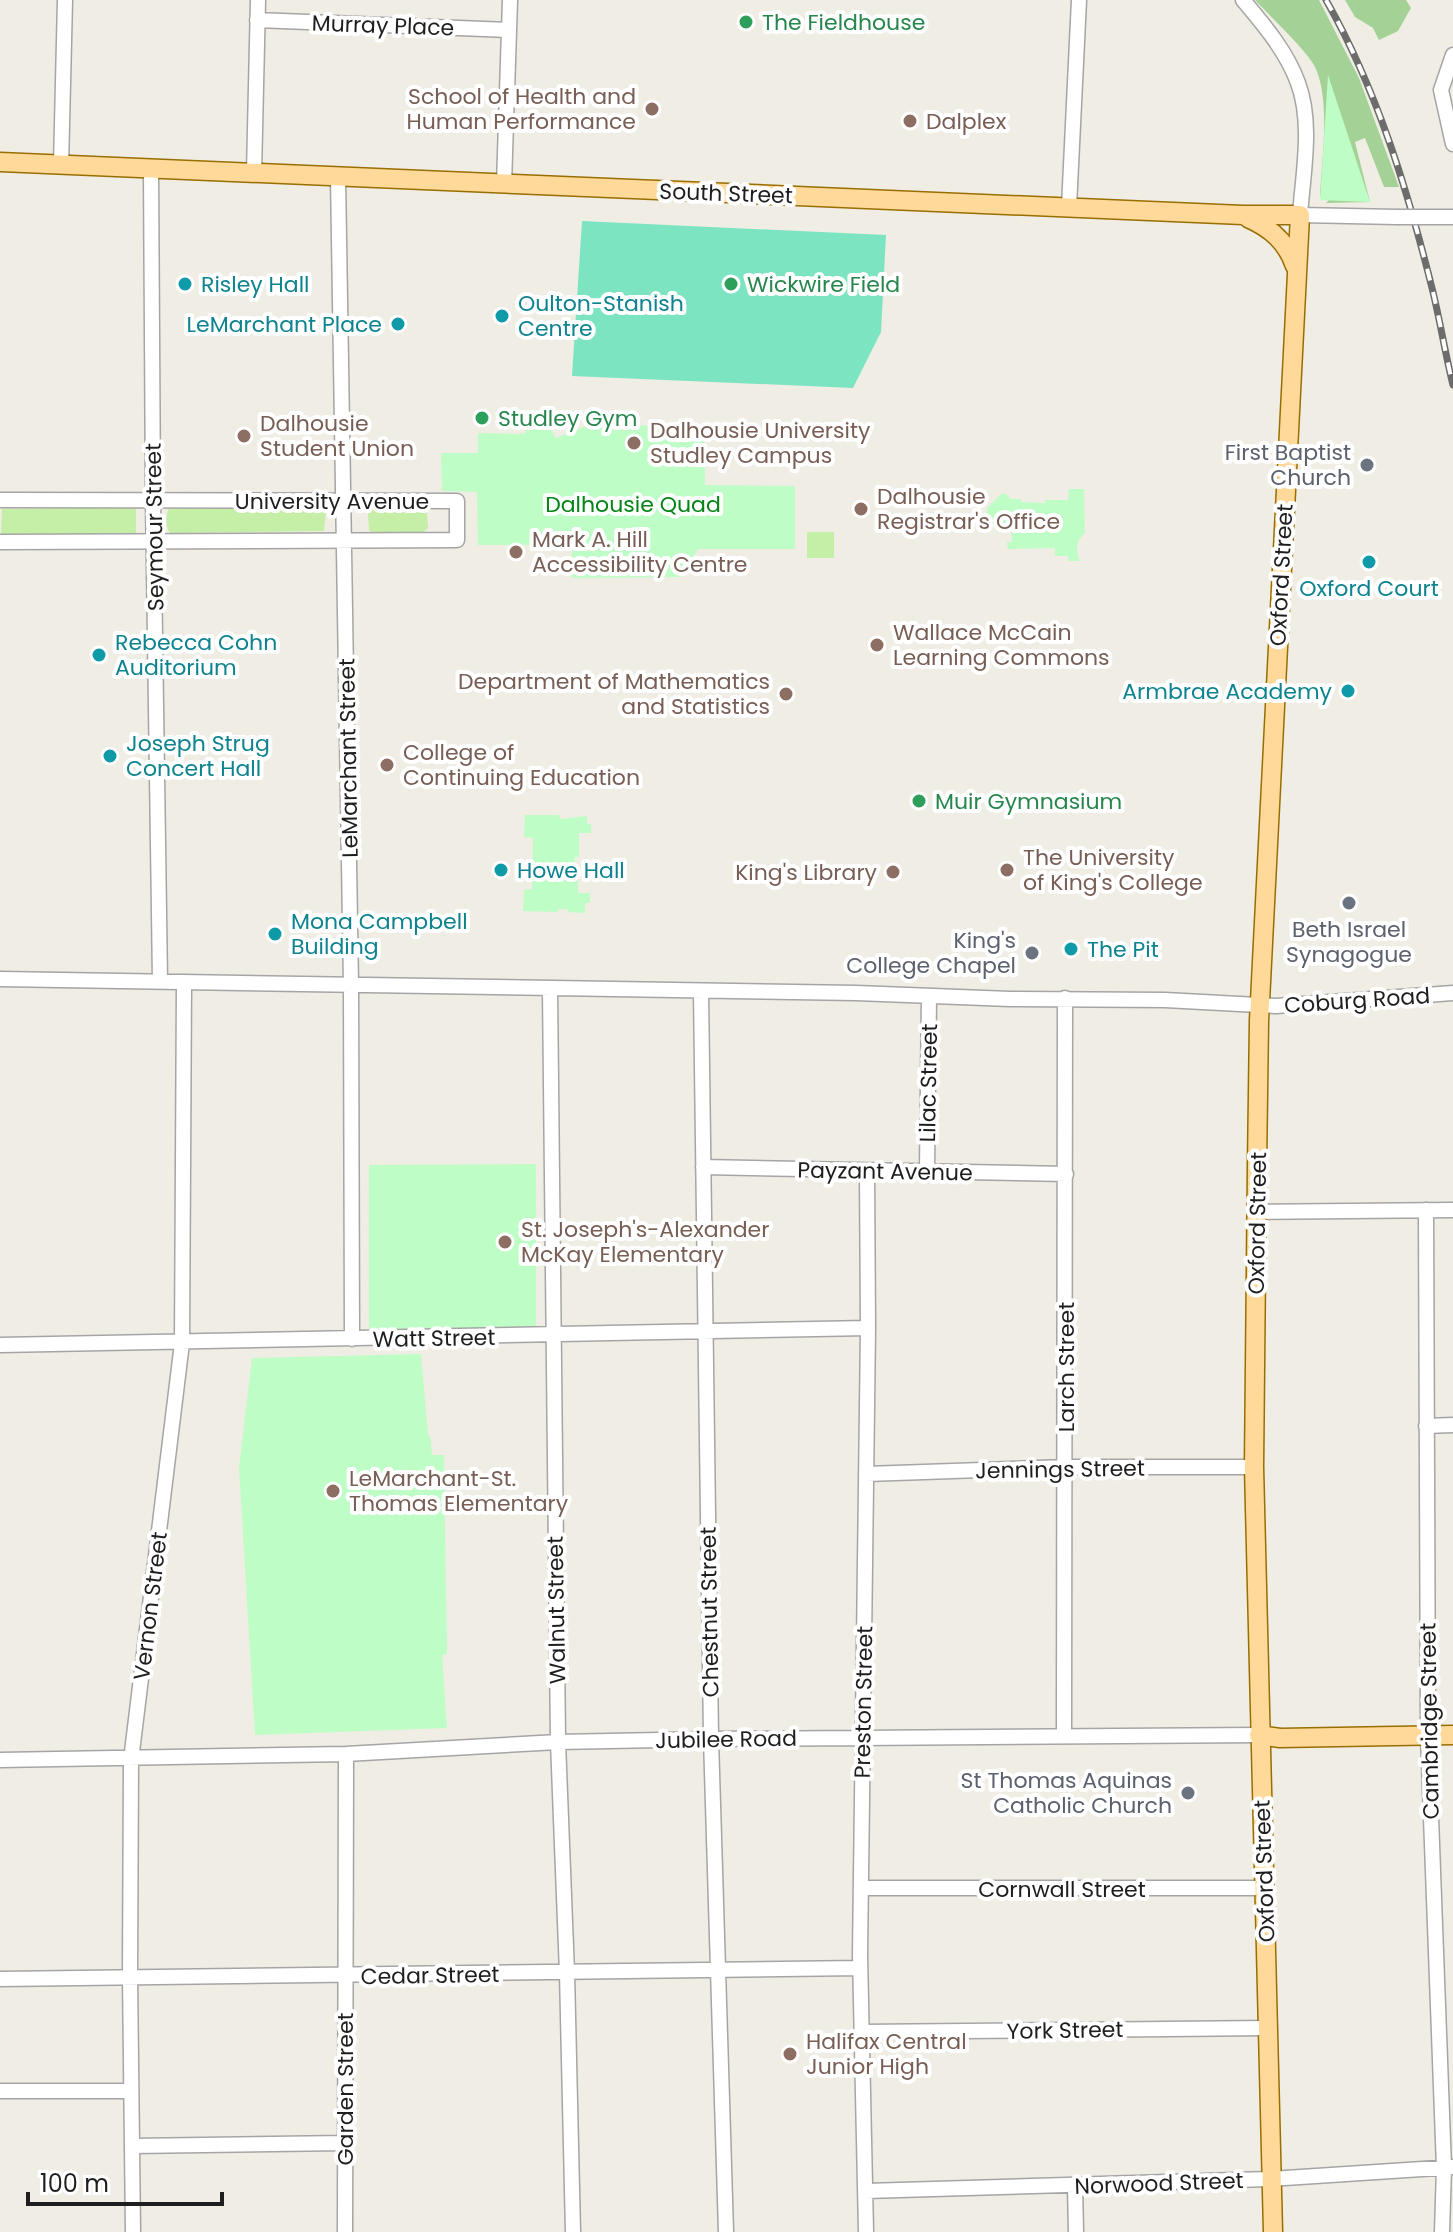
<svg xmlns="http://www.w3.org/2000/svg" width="1453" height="2232" viewBox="0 0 1453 2232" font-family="Poppins,sans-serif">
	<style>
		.grass { fill: #c5eea6 }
		.forest { fill: #a4d296 }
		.park { fill: #befdc6 }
		.pitch { fill: #7de4c2 }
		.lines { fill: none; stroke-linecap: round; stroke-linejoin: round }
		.minor-casing { stroke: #a5a5a5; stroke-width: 17 }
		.major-casing { stroke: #996e00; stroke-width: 21 }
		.minor { stroke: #fff; stroke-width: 14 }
		.major { stroke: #ffd99a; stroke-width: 18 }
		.rail-casing { stroke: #6c6c6c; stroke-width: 7 }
		.rail { stroke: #fff; stroke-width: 4; stroke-dasharray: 12; stroke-linecap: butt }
		.minor-bridge-casing { stroke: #a5a5a5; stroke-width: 17; stroke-linecap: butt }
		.minor-bridge { stroke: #fff; stroke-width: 14 }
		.leisure-dot { fill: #2e9e5b; stroke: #fff; stroke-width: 3 }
		.education-dot { fill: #8d6e63; stroke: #fff; stroke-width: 3 }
		.culture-dot { fill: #0f9aa8; stroke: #fff; stroke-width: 3 }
		.worship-dot { fill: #6b7280; stroke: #fff; stroke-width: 3 }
		.labels { text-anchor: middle; stroke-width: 8; stroke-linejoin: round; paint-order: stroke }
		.leisure-label { font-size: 22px; fill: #27864d; stroke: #fff; text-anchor: start }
		.street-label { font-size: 22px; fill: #1e1e1e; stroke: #fff }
		.education-label { font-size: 22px; fill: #785e54; stroke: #fff; text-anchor: start }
		.culture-label { font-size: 22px; fill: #0d838f; stroke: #fff; text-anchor: start }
		.worship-label { font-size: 22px; fill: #5b616d; stroke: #fff; text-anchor: end }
		.park-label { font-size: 22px; fill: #048516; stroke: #fff }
	</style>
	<rect width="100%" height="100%" fill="#f0ede4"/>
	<path class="grass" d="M322,506L326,509L324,531L170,533C165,526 165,514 170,507Z
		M136,507V534L1,535L2,509Z
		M424,508L427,513L428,528L422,533H373L369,530L368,513L373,509Z
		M807,532H834V558H807Z"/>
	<path class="forest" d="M1255,0H1319L1359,78L1399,187H1384L1365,138L1355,142L1370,202L1326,203L1329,200L1320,195C1322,159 1331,97 1314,65C1305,49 1269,15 1255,0Z
		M1345,0H1406L1411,8L1398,31L1379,40L1373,28L1355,17Z"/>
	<path class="park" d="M1328,75L1370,202L1320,200Z
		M541,421L549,427L556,438L589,425L705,426V485L795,486V549H698L680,577L575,578H572V545H478L477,492L442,491L441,453H478V433L525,434L526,422Z
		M1069,489H1084L1085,533C1076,541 1075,550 1080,561H1069L1068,556H1055V548L1008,549L1007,542H1012L1011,527L1006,523L990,524V520L987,519V508L1001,494H1006L1011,499H1021V502L1045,503V500H1068Z
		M525,815H559L560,819L587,816V824H591V833H579V857H575V871H578V893H590V903H585V913L568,912L567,909H558V912L523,911L524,890L532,889L533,838L524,837Z
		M536,1164V1326L369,1333V1165Z
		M421,1354L428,1435L430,1436L432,1455H444L447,1654L442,1655L447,1728L255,1735L239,1467L252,1358Z"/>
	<path class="pitch" d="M582,221L886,235L881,332L853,388L572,376Z"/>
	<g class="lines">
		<g class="minor-casing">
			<path id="minor" d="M1243,0C1264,25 1287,52 1298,83C1313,123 1303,173 1300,215L1397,217
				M257,20L509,30
				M1453,55L1441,90L1453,144
				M61,165L65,0
				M151,169L153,500L160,981
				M254,173L258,0
				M338,176L351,986L352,1339
				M504,184L510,0
				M1069,207L1079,0
				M0,500L457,501V540L0,542
				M0,979L856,993L1010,999L1165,1000L1276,1006L1453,993
				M550,989L558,1742L567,1973L573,2232
				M701,992L711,1739L726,2232
				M703,1167L1066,1174
				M927,1171L929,996
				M1426,1210L1428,1736L1444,2168L1442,2232
				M1257,1212L1453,1210
				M0,1345L868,1328
				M1426,1426L1453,1425
				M866,1474L1065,1467H1254
				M1064,1735L1065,998
				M0,1760L346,1754L558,1742L711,1739L1259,1735
				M861,1888H1264
				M0,1979L860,1968
				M862,2032L1268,2028
				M0,2091H131
				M133,2146L345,2143
				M1075,2185L1076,2232
				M866,2191L1269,2179L1453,2167
				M133,2232L130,1976L131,1760L182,1343L184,982
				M345,2232L346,1754
				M866,2232L860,1955L868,1328L867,1171"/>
		</g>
		<g class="major-casing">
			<path id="major" d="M0,162L1243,215H1300L1259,1021L1257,1166L1254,1467L1273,2232
				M1248,218C1271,228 1287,242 1295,266
				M1259,1735L1280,1738L1453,1735"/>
		</g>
		<use href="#minor" class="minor"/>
		<use href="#major" class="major"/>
		<g class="rail-casing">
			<path id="rail" d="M1326,0C1377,90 1407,188 1432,288C1440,320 1445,353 1453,385"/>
		</g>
		<use href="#rail" class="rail"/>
		<g class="minor-bridge-casing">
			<path id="minor-bridge" d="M1397,217H1453"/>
		</g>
		<use href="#minor-bridge" class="minor-bridge"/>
	</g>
	<g class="leisure-dot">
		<circle cx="746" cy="22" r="8"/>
		<circle cx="731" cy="284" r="8"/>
		<circle cx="482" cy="418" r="8"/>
		<circle cx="919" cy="801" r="8"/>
	</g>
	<g class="education-dot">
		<circle cx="652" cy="109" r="8"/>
		<circle cx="910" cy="121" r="8"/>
		<circle cx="244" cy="436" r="8"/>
		<circle cx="634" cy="443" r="8"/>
		<circle cx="861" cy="509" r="8"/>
		<circle cx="516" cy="552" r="8"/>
		<circle cx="877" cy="645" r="8"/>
		<circle cx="786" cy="694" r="8"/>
		<circle cx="387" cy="765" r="8"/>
		<circle cx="1007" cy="870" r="8"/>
		<circle cx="893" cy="872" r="8"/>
		<circle cx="505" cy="1242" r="8"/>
		<circle cx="333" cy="1491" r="8"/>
		<circle cx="790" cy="2054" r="8"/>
	</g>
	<g class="culture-dot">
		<circle cx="185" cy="284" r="8"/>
		<circle cx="502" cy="316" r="8"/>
		<circle cx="398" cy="324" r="8"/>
		<circle cx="1369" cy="562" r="8"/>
		<circle cx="99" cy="655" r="8"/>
		<circle cx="1348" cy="691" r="8"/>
		<circle cx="110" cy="756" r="8"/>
		<circle cx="501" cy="870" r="8"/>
		<circle cx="275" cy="934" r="8"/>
		<circle cx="1071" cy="949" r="8"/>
	</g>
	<g class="worship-dot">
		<circle cx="1367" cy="465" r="8"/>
		<circle cx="1349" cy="903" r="8"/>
		<circle cx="1032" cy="953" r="8"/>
		<circle cx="1188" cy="1793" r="8"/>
	</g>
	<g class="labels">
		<g class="leisure-label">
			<text x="762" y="30">The Fieldhouse</text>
			<text x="747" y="292">Wickwire Field</text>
			<text x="498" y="426">Studley Gym</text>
			<text x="935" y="809">Muir Gymnasium</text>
		</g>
		<g class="street-label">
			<text transform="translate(383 25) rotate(2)" y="8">Murray Place</text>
			<text transform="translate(726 193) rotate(2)" y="8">South Street</text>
			<text x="332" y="509">University Avenue</text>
			<text transform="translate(154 527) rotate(-91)" y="8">Seymour Street</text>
			<text transform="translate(1281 575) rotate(-87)" y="8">Oxford Street</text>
			<text transform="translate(348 758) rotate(-91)" y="8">LeMarchant Street</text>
			<text transform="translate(1357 1000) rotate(-4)" y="8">Coburg Road</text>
			<text transform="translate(928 1083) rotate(-89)" y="8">Lilac Street</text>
			<text transform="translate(885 1171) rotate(1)" y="8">Payzant Avenue</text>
			<text transform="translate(1257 1223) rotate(-89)" y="8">Oxford Street</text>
			<text transform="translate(434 1338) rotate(-1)" y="8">Watt Street</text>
			<text transform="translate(1066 1367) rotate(-90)" y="8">Larch Street</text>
			<text transform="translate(1060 1469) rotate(-1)" y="8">Jennings Street</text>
			<text transform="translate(150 1606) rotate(-83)" y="8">Vernon Street</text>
			<text transform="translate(556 1610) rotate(-91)" y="8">Walnut Street</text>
			<text transform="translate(709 1612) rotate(-91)" y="8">Chestnut Street</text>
			<text transform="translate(863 1702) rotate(-89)" y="8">Preston Street</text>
			<text transform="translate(1429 1721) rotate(-91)" y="8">Cambridge Street</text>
			<text transform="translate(726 1739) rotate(-1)" y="8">Jubilee Road</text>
			<text transform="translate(1264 1871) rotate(-92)" y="8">Oxford Street</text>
			<text x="1062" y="1897">Cornwall Street</text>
			<text transform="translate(430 1975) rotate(-1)" y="8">Cedar Street</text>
			<text transform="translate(1065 2030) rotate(-1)" y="8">York Street</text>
			<text transform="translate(345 2089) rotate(-90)" y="8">Garden Street</text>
			<text transform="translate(1159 2183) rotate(-2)" y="8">Norwood Street</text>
		</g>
		<g class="education-label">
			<text x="636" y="104" text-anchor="end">School of Health and<tspan x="636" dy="25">Human Performance</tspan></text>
			<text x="926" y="129">Dalplex</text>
			<text x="260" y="431">Dalhousie<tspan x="260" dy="25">Student Union</tspan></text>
			<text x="650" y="438">Dalhousie University<tspan x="650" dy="25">Studley Campus</tspan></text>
			<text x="877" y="504">Dalhousie<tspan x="877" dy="25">Registrar's Office</tspan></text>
			<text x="532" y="547">Mark A. Hill<tspan x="532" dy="25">Accessibility Centre</tspan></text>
			<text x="893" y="640">Wallace McCain<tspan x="893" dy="25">Learning Commons</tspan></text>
			<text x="770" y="689" text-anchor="end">Department of Mathematics<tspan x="770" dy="25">and Statistics</tspan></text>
			<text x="403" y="760">College of<tspan x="403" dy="25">Continuing Education</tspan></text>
			<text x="1023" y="865">The University<tspan x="1023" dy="25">of King's College</tspan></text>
			<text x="877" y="880" text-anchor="end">King's Library</text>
			<text x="521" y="1237">St. Joseph's-Alexander<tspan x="521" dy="25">McKay Elementary</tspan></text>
			<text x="349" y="1486">LeMarchant-St.<tspan x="349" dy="25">Thomas Elementary</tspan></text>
			<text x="806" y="2049">Halifax Central<tspan x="806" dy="25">Junior High</tspan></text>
		</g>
		<g class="culture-label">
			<text x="201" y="292">Risley Hall</text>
			<text x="518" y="311">Oulton-Stanish<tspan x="518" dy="25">Centre</tspan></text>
			<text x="382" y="332" text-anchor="end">LeMarchant Place</text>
			<text x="1369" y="596" text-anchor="middle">Oxford Court</text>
			<text x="115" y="650">Rebecca Cohn<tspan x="115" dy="25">Auditorium</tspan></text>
			<text x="1332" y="699" text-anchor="end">Armbrae Academy</text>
			<text x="126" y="751">Joseph Strug<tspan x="126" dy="25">Concert Hall</tspan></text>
			<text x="517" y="878">Howe Hall</text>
			<text x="291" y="929">Mona Campbell<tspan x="291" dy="25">Building</tspan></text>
			<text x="1087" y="957">The Pit</text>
		</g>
		<g class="worship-label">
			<text x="1351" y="460">First Baptist<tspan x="1351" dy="25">Church</tspan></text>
			<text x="1349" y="937" text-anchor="middle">Beth Israel<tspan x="1349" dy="25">Synagogue</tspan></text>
			<text x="1016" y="948">King's<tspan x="1016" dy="25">College Chapel</tspan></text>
			<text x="1172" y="1788">St Thomas Aquinas<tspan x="1172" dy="25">Catholic Church</tspan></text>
		</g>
		<g class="park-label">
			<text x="633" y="512">Dalhousie Quad</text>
		</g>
	</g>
	<path d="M28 2192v12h194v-12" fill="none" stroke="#1e1e1e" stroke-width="4"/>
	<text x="40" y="2192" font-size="24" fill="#1e1e1e" stroke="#ffffff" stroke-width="6" paint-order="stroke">100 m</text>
</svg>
